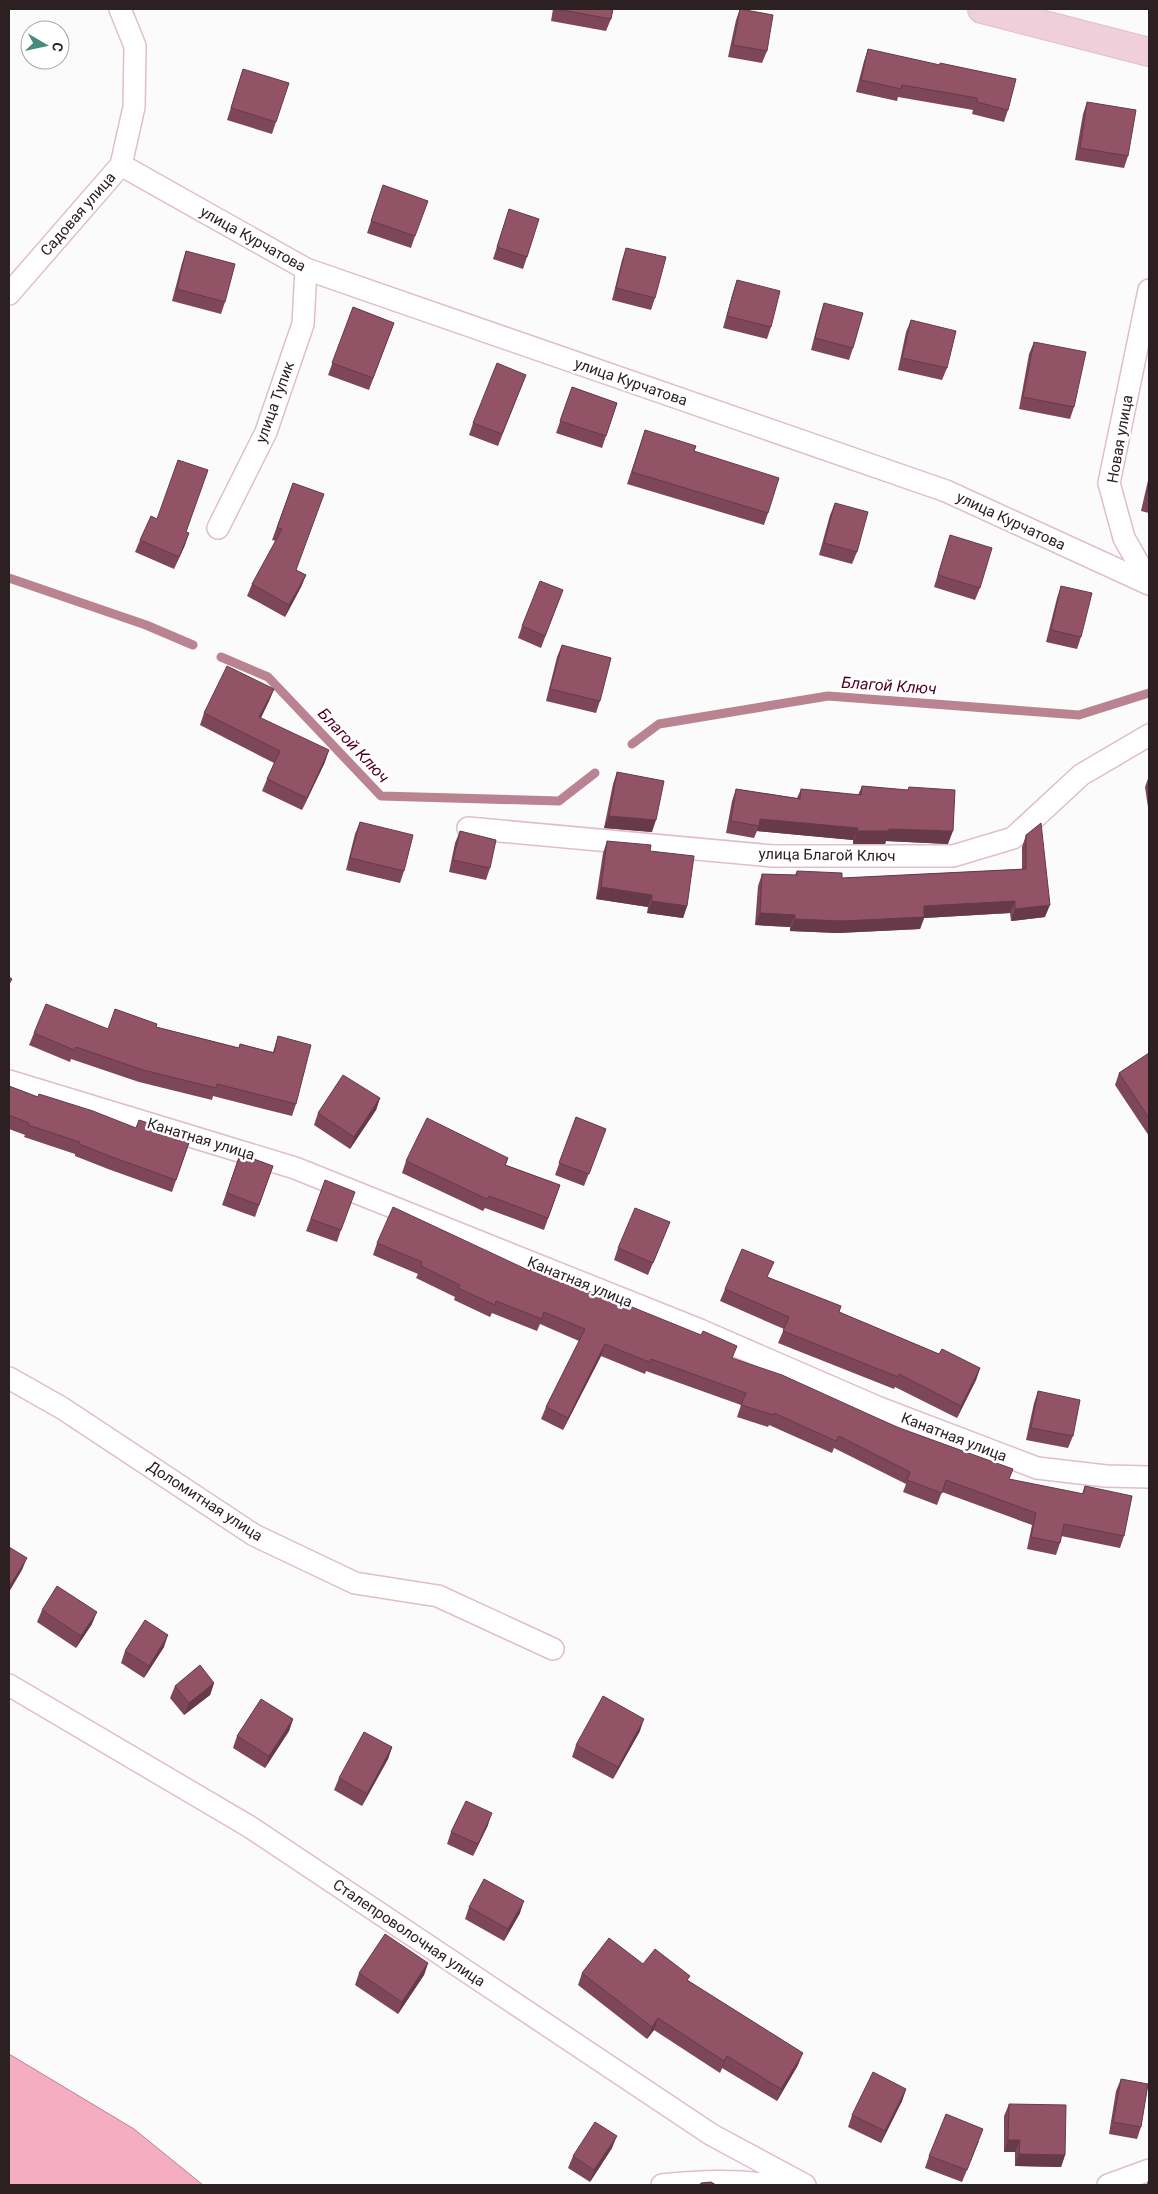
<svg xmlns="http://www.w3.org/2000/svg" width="1158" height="2194" viewBox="0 0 1158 2194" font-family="Roboto,sans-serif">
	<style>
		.water { fill: #f5adc1; stroke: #b98392 }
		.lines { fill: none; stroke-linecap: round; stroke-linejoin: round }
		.stream { stroke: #b98392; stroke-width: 9 }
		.street-casing { stroke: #e1bec7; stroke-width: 24 }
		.secondary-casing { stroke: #e1bec7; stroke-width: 30 }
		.street { stroke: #fff; stroke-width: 21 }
		.secondary { stroke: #efcfda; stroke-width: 28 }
		.wall { fill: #7e4759 }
		.shaded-wall { fill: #663a48 }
		.building { fill: #925367; stroke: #663a48 }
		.labels { text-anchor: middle; stroke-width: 5; stroke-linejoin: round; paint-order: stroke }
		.street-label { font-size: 15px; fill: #2d2023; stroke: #fff }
		.water-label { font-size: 16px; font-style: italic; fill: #520026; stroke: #fff }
	</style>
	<rect width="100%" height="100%" fill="#fbfbfb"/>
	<path class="water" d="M9,2054L134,2129L203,2185H9Z"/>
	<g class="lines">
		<path class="stream" d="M9,578L146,625L193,645
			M221,657L268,677L381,796L559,801L595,773
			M632,744L659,724L828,696L1079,715L1149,693"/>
		<g class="street-casing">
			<path id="street" d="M121,165L306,269L946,491L1149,584
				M1149,290L1109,483L1124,538L1149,582
				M9,294L121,165L134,107L135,46L120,9
				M218,528L266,432L303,324L306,269
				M468,828L773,856H953L1013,838L1081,775L1149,735
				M9,1081L295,1168L700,1330L877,1407L1037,1468L1106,1476L1149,1477
				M9,1378L62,1408L254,1535L355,1583L438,1596L553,1649
				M9,1685L250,1827L712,2135L805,2185
				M662,2185C697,2181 737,2180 772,2185
				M1108,2185L1149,2170"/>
		</g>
		<g class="secondary-casing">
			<path id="secondary" d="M982,9L1149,52"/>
		</g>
		<use href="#street" class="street"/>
		<use href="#secondary" class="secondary"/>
	</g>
	<path class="wall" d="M553,9H613L611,19L606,31L551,21Z
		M740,9L767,51L762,63L728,57L736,20Z
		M868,49L1008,110L1004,122L972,114L973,110L898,97L897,101L856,92L864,61Z
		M243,69L276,122L272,134L227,120Z
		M1087,102L1128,156L1124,168L1075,160L1083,114Z
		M383,185L415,236L411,248L367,233Z
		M509,209L527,257L523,269L493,259Z
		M626,248L655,298L651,310L612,300L622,260Z
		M186,251L225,302L221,314L172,301L182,263Z
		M737,280L771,327L767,339L723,328L733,292Z
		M824,303L853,348L849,360L811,350L820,315Z
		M353,307L394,323L369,390L328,375Z
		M911,320L947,368L942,380L898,370L906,332Z
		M1034,342L1074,407L1070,419L1019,409L1029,354Z
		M526,375L498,446L469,435L473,423Z
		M572,387L617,403L602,448L556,433Z
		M645,430L694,451L768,513L764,525L627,484Z
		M1149,476V513L1141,511Z
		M293,483L296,570L306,575L301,587L285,617L247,596L252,584L276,541L272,540Z
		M835,503L857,552L852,564L819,555L830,515Z
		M186,532L185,545L174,569L135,552L140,540Z
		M950,535L980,588L975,600L934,587Z
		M1061,586L1081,637L1077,649L1046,642L1057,598Z
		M563,590L541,648L518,638L522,626Z
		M562,645L600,701L596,713L546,701L557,657Z
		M274,689L269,701L261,718L325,762L302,810L262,791L267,779L274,763L200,725L204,713Z
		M617,772L652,832L604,828L613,784Z
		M1149,776V814L1145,787Z
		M862,786L908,790L909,787L948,844L886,841L885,844H853V840L757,831L754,838L726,833L732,801L736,789L797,798L801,789L858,795Z
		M360,822L404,871L400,883L346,870L355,834Z
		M460,831L490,868L486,880L449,872L455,843Z
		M1026,835L1045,917L1011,921L1010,913L924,918L920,929L838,933L790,931V927L755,925L758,886L762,874L795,875L797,871L842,878L1022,869V847Z
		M607,841L687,906L683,918L647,913L648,907L596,899L603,853Z
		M156,1027L239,1048L240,1044L273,1052L278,1036L296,1104L292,1116L213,1096L212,1100L139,1082L71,1059L70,1062L29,1045L34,1033Z
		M1149,1053V1136L1115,1085L1119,1073Z
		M9,1086L38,1097L136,1128L191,1137L172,1192L108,1169L75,1156V1154L24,1137L25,1135L9,1129Z
		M380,1098L376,1110L350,1149L314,1125L318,1113Z
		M576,1117L606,1129L584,1186L555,1175Z
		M240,1154L273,1166L255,1217L222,1205Z
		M508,1158L506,1165L560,1185L544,1230L485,1208L483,1211L402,1173L406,1161Z
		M325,1180L341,1230L337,1242L306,1231Z
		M670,1222L648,1275L614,1260L618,1248Z
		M377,1243L530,1271L732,1358L1009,1479L1082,1494L1085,1486L1124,1536L1120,1548L1061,1536L1060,1543L1056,1555L1027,1549L1032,1525L942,1492L937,1505L903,1492L906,1484L834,1448L832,1453L769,1425L768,1427L737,1417L741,1405L646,1371L645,1374L601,1356L563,1430L541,1419L546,1407L579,1341L540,1324L537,1331L492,1313L490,1317L454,1300L455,1297L416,1278L418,1274L373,1255Z
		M768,1277L839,1312L939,1354L980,1368L976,1380L957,1418L895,1387L894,1389L778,1343L784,1329L720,1301L725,1289Z
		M1038,1391L1073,1436L1068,1448L1026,1440L1034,1403Z
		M42,1610L92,1624L76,1648L37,1622Z
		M164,1647L144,1678L121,1663L125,1651Z
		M214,1683L210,1695L184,1715L170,1698L175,1686Z
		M293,1719L289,1731L265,1768L233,1748L237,1736Z
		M640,1731L613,1779L572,1757L576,1745Z
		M392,1747L388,1759L362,1806L334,1790L339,1778Z
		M488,1825L473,1856L447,1844L451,1832Z
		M469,1907L520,1913L504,1941L465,1919Z
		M428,1963L424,1975L398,2014L355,1985L359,1973Z
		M643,1964L689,1981L798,2065L777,2101L722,2068L720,2073L654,2030L647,2039L578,1985L582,1973Z
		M1121,2079L1141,2127L1137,2139L1109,2134L1116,2091Z
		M906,2089L902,2101L881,2143L848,2127L852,2115Z
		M1009,2104L1065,2155L1061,2167L1015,2166V2152H1004V2116Z
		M979,2141L962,2182L925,2168L929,2156Z
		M612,2148L590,2182L568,2168L573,2156Z
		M1149,2177V2185H1147V2184Z"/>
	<path class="shaded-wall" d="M189,533L185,545L174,569Z
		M306,575L301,587L285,617L289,605Z
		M274,689L269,701L255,729L259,717Z
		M329,750L325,762L302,810L307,798Z
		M609,816L656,820L652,832L604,828Z
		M760,819L858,828L853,840L757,831Z
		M889,829L953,831L948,844L886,841L885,844H853L857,831Z
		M601,887L652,895L648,907L596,899Z
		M652,901L687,906L683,918L647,913Z
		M1015,901L1010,913L924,918L920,929L838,933L790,931L795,919L924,906Z
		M1050,905L1045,917L1011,921L1015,909Z
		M760,913L795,915L790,927L755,925Z
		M380,1098L376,1110L350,1149L354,1137Z
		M605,1344L601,1356L563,1430L568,1418Z
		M980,1368L976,1380L957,1418L961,1406Z
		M27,1558L22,1570L9,1592V1589L10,1585Z
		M97,1612L92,1624L76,1648L81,1636Z
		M168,1635L164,1647L144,1678L149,1666Z
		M214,1683L210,1695L184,1715L189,1703Z
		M293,1719L289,1731L265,1768L269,1756Z
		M644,1719L640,1731L613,1779L618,1767Z
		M392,1747L388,1759L362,1806L367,1794Z
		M492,1813L488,1825L473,1856L478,1844Z
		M524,1901L520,1913L504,1941L508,1929Z
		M428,1963L424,1975L398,2014L402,2002Z
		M658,2018L654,2030L647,2039L652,2027Z
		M803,2053L798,2065L777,2101L781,2089Z
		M727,2056L722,2068L720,2073L724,2061Z
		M906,2089L902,2101L881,2143L885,2131Z
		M617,2136L612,2148L590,2182L594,2170Z
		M1008,2140H1020L1015,2152H1004Z
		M1019,2154L1065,2155L1061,2167L1015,2166Z"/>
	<path class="building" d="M556,9H613L611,19Z
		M740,9L773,15L767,51L733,45Z
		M868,49L940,65V63L1016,79L1008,110L977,102V98L902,85L901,89L861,80Z
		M243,69L289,83L276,122L231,108Z
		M1087,102L1136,110L1128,156L1080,148Z
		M383,185L428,201L415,236L371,221Z
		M509,209L539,219L527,257L497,247Z
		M626,248L666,257L655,298L616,288Z
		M186,251L235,264L225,302L177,289Z
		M737,280L780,291L771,327L727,316Z
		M824,303L863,313L853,348L815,338Z
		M353,307L394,323L373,378L332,363Z
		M911,320L956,331L947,368L902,358Z
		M1034,342L1086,352L1074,407L1023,397Z
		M497,363L526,375L502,434L473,423Z
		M572,387L617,403L606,436L560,421Z
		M645,430L696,446L694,451L779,478L768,513L632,472Z
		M178,460L208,470L186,532L189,533L179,557L140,540L151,516L157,519Z
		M293,483L324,494L296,570L306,575L289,605L252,584L282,529L277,528Z
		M1149,483V500L1146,499Z
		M835,503L868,512L857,552L824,543Z
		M950,535L992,548L980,588L938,575Z
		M540,581L563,590L545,636L522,626Z
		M1061,586L1092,593L1081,637L1051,630Z
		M562,645L611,658L600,701L550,689Z
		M227,666L274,689L259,717L329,750L307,798L267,779L280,751L204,713Z
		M617,772L664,781L656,820L609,816Z
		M862,786L908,790L909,787L955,790L953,831L889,829V831H857L858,828L760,819L759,826L731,821L736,789L800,799L801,789L861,795Z
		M360,822L413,835L404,871L350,858Z
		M1041,823L1050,905L1015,909V901L924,906V917L842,921L795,919V915L760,913L762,874L797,875V871L842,873V878L1026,869V835Z
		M460,831L496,840L490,868L453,860Z
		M607,841L651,845L650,851L694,856L687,906L652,901V895L601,887Z
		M9,977L12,979L9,984Z
		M46,1004L108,1029L115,1009L157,1024L156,1027L239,1048L240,1044L274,1053L278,1036L311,1045L296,1104L217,1084L216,1088L143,1070L76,1047L74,1050L34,1033Z
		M1149,1053V1118L1119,1073Z
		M343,1075L380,1098L354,1137L318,1113Z
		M9,1086L38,1097L39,1094L93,1111L136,1128L139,1120L191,1137L176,1180L112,1157L79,1144L80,1142L28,1125L29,1123L9,1115Z
		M576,1117L606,1129L589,1174L559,1163Z
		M427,1118L508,1158L505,1165L560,1185L548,1218L489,1196L487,1199L406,1161Z
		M240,1154L273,1166L259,1205L227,1193Z
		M325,1180L355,1192L341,1230L311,1219Z
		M393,1207L530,1271L532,1265L626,1308L627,1305L701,1335L703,1331L737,1346L732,1358L782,1375L899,1428L1013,1469L1009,1479L1079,1493L1083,1494L1085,1486L1132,1496L1124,1536L1064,1524L1060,1543L1031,1537L1036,1513L946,1480L942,1493L907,1480L910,1472L839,1436L836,1441L774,1413L773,1415L741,1405L746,1393L651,1359L649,1362L605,1344L568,1418L546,1407L585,1329L544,1312L542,1319L496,1301L495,1305L458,1288L460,1285L421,1266L422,1262L377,1243Z
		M635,1208L670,1222L653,1263L618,1248Z
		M742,1249L774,1262L767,1277L841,1306L839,1312L939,1354L942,1349L980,1368L961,1406L899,1374L898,1377L783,1331L789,1317L725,1289Z
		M1038,1391L1080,1400L1073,1436L1031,1428Z
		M9,1547L27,1558L10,1585L9,1584Z
		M57,1586L97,1612L81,1636L42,1610Z
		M145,1620L168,1635L149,1666L125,1651Z
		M200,1665L214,1683L189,1703L175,1686Z
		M603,1696L644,1719L618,1767L576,1745Z
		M261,1699L293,1719L269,1756L237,1736Z
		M364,1732L392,1747L367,1794L339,1778Z
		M466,1801L492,1813L478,1844L451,1832Z
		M484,1879L524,1901L508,1929L469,1907Z
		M385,1934L428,1963L402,2002L359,1973Z
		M609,1938L643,1964L655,1949L690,1976L687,1980L803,2053L781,2089L727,2056L724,2061L658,2018L652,2027L582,1973Z
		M873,2072L906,2089L885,2131L852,2115Z
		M1121,2079L1148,2084L1141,2127L1113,2122Z
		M1009,2104L1066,2105L1065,2155L1019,2154L1020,2140H1008Z
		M946,2114L983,2129L967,2170L929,2156Z
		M595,2122L617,2136L594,2170L573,2156Z
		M711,2182L716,2185H700L701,2183Z"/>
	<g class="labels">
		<g class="street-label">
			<text transform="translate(78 214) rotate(-49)" y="5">Садовая улица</text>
			<text transform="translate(253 239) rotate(29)" y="5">улица Курчатова</text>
			<text transform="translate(631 382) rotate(19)" y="5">улица Курчатова</text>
			<text transform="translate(275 402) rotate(-70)" y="5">улица Тупик</text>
			<text transform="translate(1120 439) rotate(-80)" y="5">Новая улица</text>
			<text transform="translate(1011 521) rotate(25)" y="5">улица Курчатова</text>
			<text transform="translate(827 855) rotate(1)" y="5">улица Благой Ключ</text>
			<text transform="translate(201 1139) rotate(17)" y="5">Канатная улица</text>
			<text transform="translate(580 1282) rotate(22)" y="5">Канатная улица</text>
			<text transform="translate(954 1437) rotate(21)" y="5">Канатная улица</text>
			<text transform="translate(205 1501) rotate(33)" y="5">Доломитная улица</text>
			<text transform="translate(409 1933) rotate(34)" y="5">Сталепроволочная улица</text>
		</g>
		<g class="water-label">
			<text transform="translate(889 685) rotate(4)" y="6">Благой Ключ</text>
			<text transform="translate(354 745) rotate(47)" y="6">Благой Ключ</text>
		</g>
	</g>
	<rect width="1158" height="2194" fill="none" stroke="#2d2023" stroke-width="20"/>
	<g transform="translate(45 45) rotate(99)"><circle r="24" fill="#ffffff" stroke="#aba6a7"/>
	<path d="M0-4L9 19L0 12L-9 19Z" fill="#488c80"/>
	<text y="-8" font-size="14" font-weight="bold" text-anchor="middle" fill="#2d2023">С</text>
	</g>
</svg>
